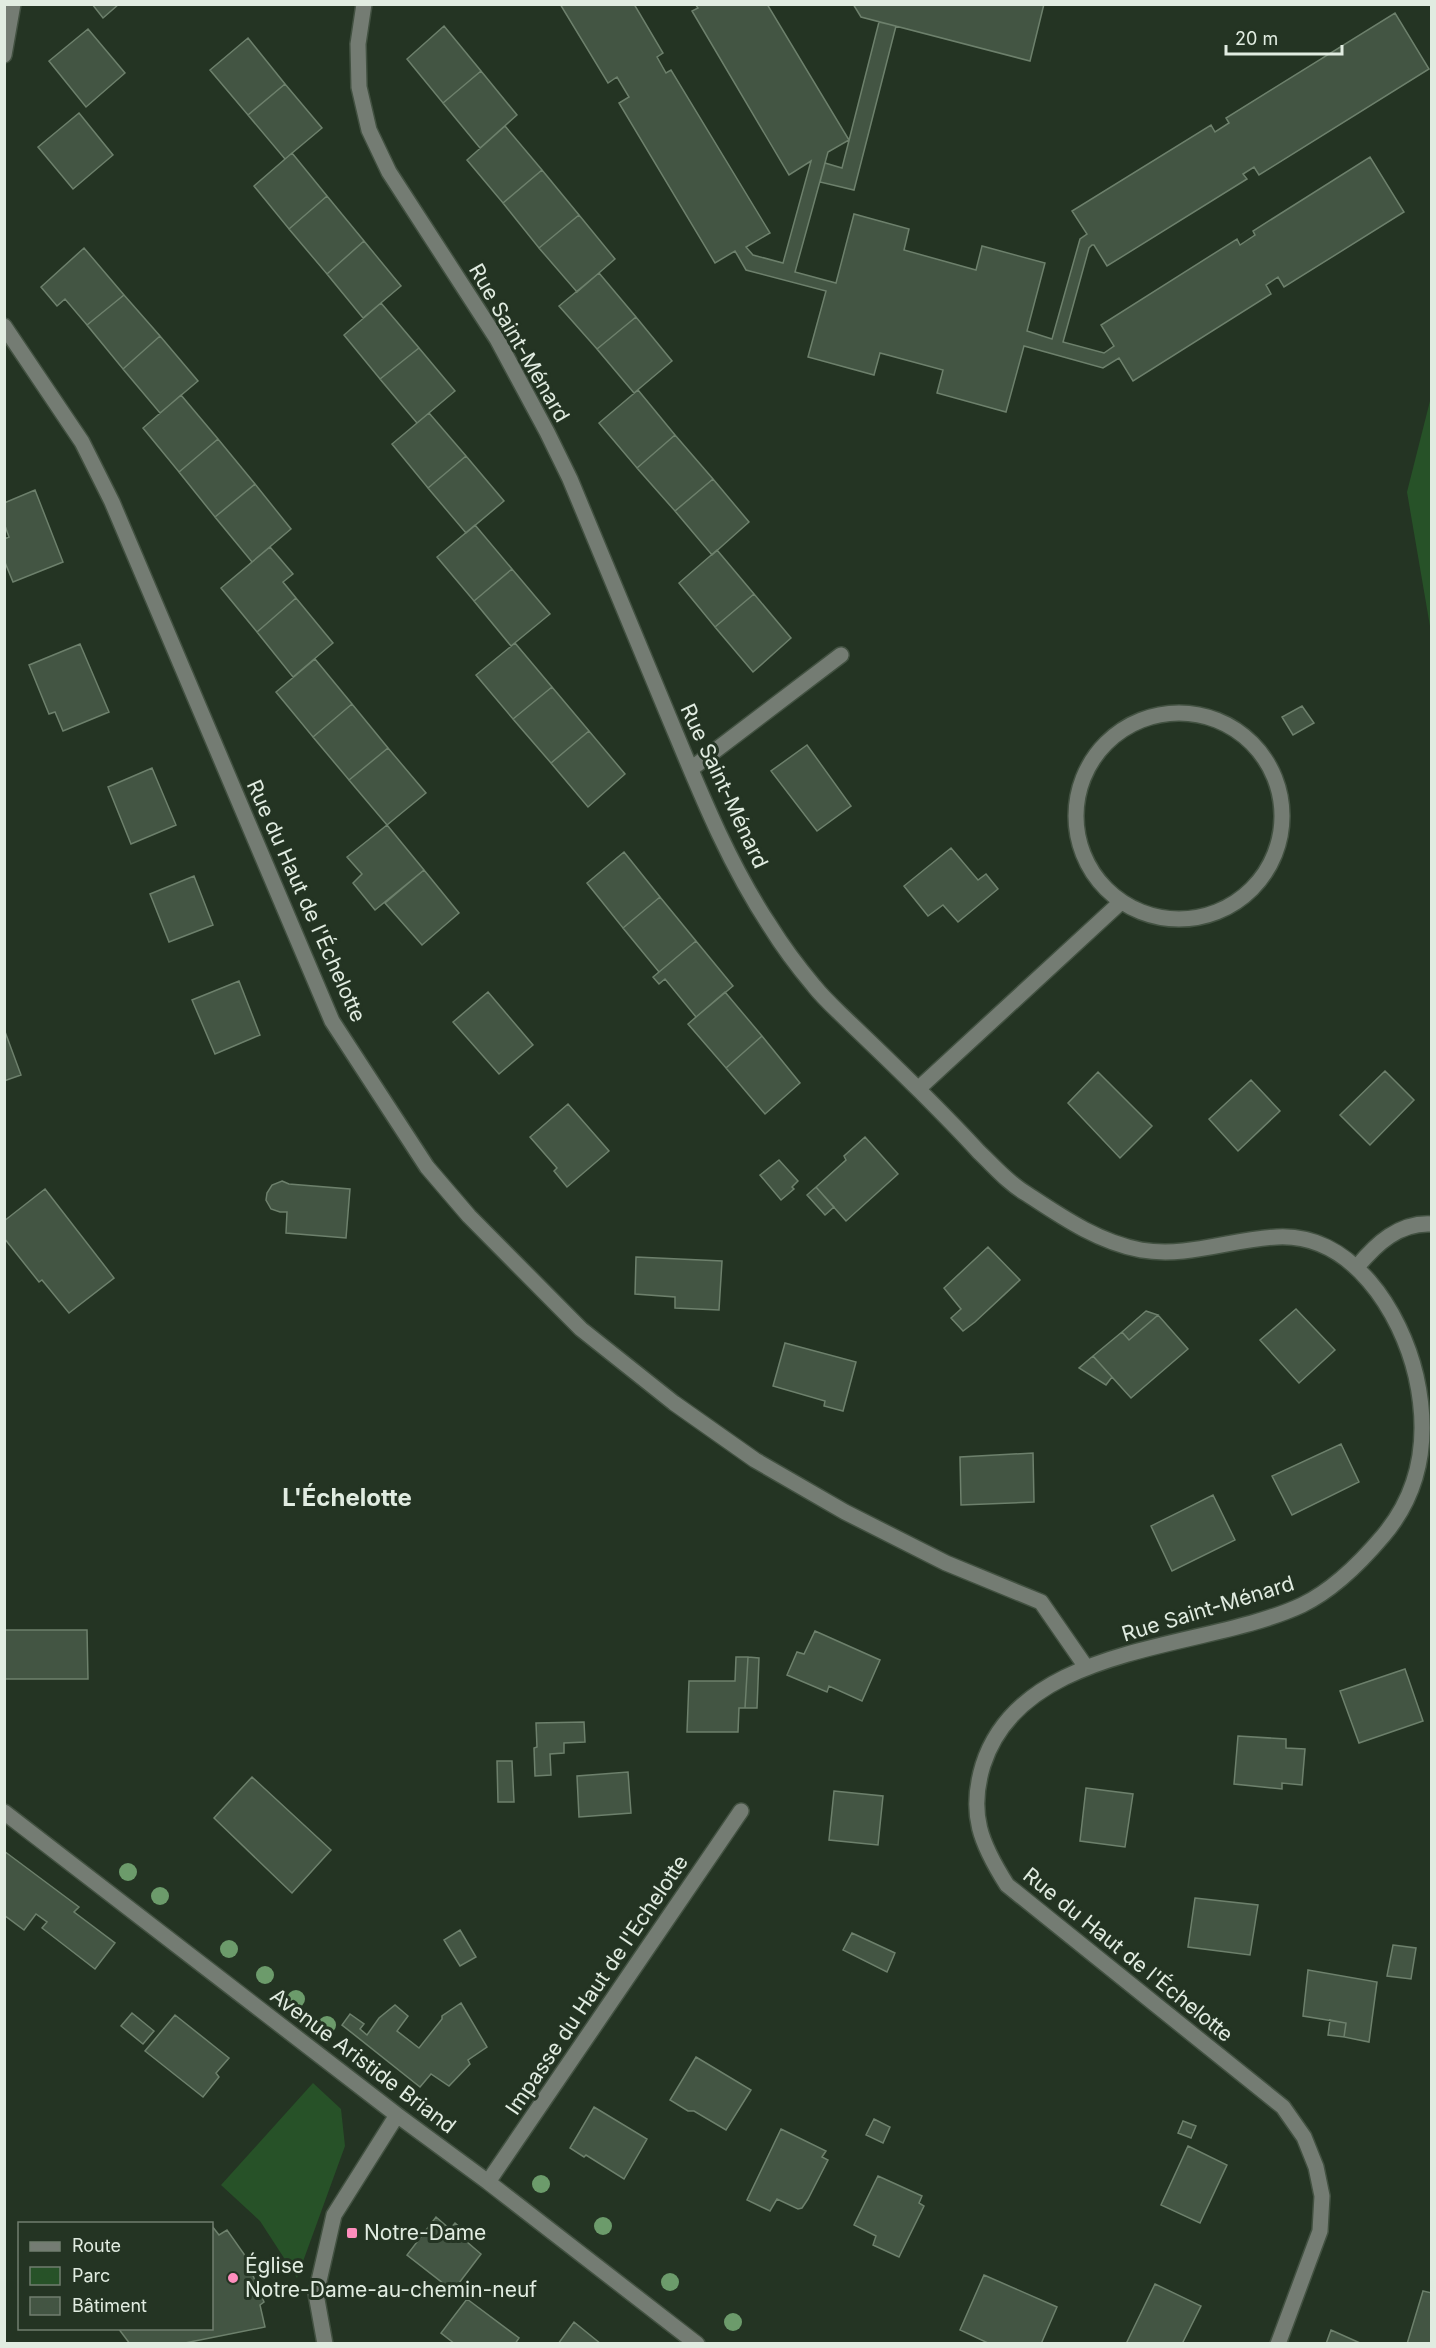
<svg xmlns="http://www.w3.org/2000/svg" width="1436" height="2348" viewBox="0 0 1436 2348" font-family="Inter,sans-serif">
	<style>
		.green { fill: #275228 }
		.building { fill: #435543; stroke: #6d806c; stroke-width: 1.5 }
		.lines { fill: none; stroke-linecap: round; stroke-linejoin: round }
		.minor-casing { stroke: #425141; stroke-width: 18 }
		.minor { stroke: #747c73; stroke-width: 15 }
		.tree { fill: #6c9b6b }
		.poi-dot { fill: #fe8ebd; stroke: #243423; stroke-width: 2 }
		.labels { text-anchor: middle; stroke-width: 6; stroke-linejoin: round; paint-order: stroke }
		.street-label { font-size: 21px; fill: #e1ece1; stroke: #243423 }
		.poi-label { font-size: 21px; fill: #e1ece1; stroke: #243423; text-anchor: start }
		.quarter-label { font-size: 24px; font-weight: bold; fill: #e1ece1; stroke: #243423 }
	</style>
	<rect width="100%" height="100%" fill="#243423"/>
	<path class="green" d="M1431,397V632L1407,492Z
		M313,2083L341,2109L345,2146L297,2278L260,2221L221,2185Z"/>
	<path class="building" d="M92,4H119L103,18Z
		M560,4H634L663,53L657,57L666,73L671,70L770,233L746,247L753,255L783,263L811,161L789,175L692,11L698,8L695,4H767L849,140L828,152L795,272L836,283L854,214L909,229L904,250L976,270L982,246L1045,263L1027,331L1052,339L1080,239L1087,234L1072,211L1211,125L1215,132L1229,123L1226,118L1395,13L1429,69L1259,175L1254,167L1243,174L1247,179L1107,266L1094,245H1092L1089,248L1063,342L1104,353L1114,346L1101,325L1237,239L1240,245L1255,235L1253,231L1370,157L1404,212L1284,287L1278,277L1266,285L1271,294L1133,381L1119,358L1103,368L1024,346L1006,412L937,393L943,370L880,353L874,375L808,357L826,291L746,270L735,251L715,263L619,103L629,97L617,77L608,83Z
		M853,4H1044L1030,61L861,17Z
		M879,22L896,26L854,190L820,182L825,163L842,168Z
		M444,26L481,71L443,103L407,59Z
		M88,29L125,73L86,107L49,61Z
		M248,38L285,84L248,115L210,70Z
		M481,71L517,115L480,148L443,103Z
		M285,84L322,128L285,159L248,115Z
		M79,113L113,155L73,189L38,147Z
		M505,126L542,170L503,203L467,160Z
		M292,153L327,196L289,229L254,186Z
		M542,170L579,215L539,248L503,203Z
		M327,196L364,241L327,274L289,229Z
		M579,215L615,259L577,292L539,248Z
		M364,241L401,286L363,318L327,274Z
		M84,248L124,295L87,325L65,299L57,306L41,287Z
		M599,273L636,317L597,349L559,306Z
		M124,295L160,336L123,369L87,325Z
		M381,303L419,348L380,379L344,335Z
		M636,317L672,361L634,393L597,349Z
		M160,336L198,381L160,413L123,369Z
		M419,348L455,391L417,423L380,379Z
		M638,390L675,435L637,468L599,423Z
		M181,395L218,439L179,472L143,428Z
		M429,413L466,456L428,488L392,444Z
		M675,435L713,479L675,511L637,468Z
		M218,439L255,484L215,517L179,472Z
		M466,456L504,501L466,533L428,488Z
		M713,479L749,522L712,555L675,511Z
		M255,484L291,529L252,562L215,517Z
		M35,490L63,562L13,582L4,560V539L9,537L4,523V503Z
		M475,525L512,569L474,601L437,557Z
		M270,547L293,574L283,582L296,598L257,632L221,588Z
		M717,550L754,594L715,627L679,583Z
		M512,569L550,614L511,646L474,601Z
		M754,594L791,638L753,672L715,627Z
		M296,598L333,643L293,677L257,632Z
		M515,643L552,687L513,719L476,675Z
		M80,644L109,712L63,731L55,712L49,714L29,665Z
		M315,659L352,704L313,737L276,692Z
		M552,687L589,731L551,763L513,719Z
		M352,704L388,748L349,780L313,737Z
		M1302,706L1314,723L1293,735L1282,717Z
		M589,731L625,774L588,807L551,763Z
		M807,745L851,806L817,831L771,771Z
		M388,748L426,793L387,825L349,780Z
		M152,768L176,825L131,844L108,787Z
		M387,825L424,870L375,910L353,883L362,874L347,857Z
		M951,848L978,880L986,874L998,889L958,922L943,905L928,916L904,886Z
		M624,852L660,897L623,928L587,883Z
		M424,870L459,913L422,945L385,903Z
		M194,876L213,925L169,942L150,894Z
		M660,897L696,941L659,972L623,928Z
		M696,941L733,986L696,1017L665,979L659,984L653,977Z
		M239,981L260,1035L215,1054L192,1000Z
		M488,992L533,1045L499,1074L453,1022Z
		M725,992L762,1036L726,1068L688,1024Z
		M4,1029L21,1075L4,1081Z
		M762,1036L800,1083L765,1114L726,1068Z
		M1385,1071L1414,1100L1370,1145L1340,1115Z
		M1098,1072L1152,1126L1120,1158L1068,1103Z
		M1251,1080L1280,1111L1238,1151L1209,1119Z
		M568,1104L609,1151L567,1187L554,1171L557,1168L530,1137Z
		M865,1137L898,1174L846,1221L816,1187L846,1160L844,1156Z
		M779,1160L798,1181L792,1187L794,1189L781,1200L760,1175Z
		M282,1181L289,1184L350,1189L346,1238L286,1233L287,1212H280L271,1209L266,1200L267,1193L272,1185Z
		M816,1187L834,1207L825,1215L807,1195Z
		M45,1189L114,1278L69,1313L42,1280L39,1282L4,1238V1221Z
		M988,1247L1020,1280L975,1322L963,1331L951,1318L961,1309L944,1288Z
		M636,1257L722,1261L719,1310L675,1308V1297L635,1294Z
		M1296,1309L1335,1350L1299,1383L1260,1340Z
		M1146,1311L1158,1315L1129,1340L1122,1332Z
		M1158,1315L1188,1349L1131,1398L1093,1356L1122,1332L1129,1340Z
		M785,1343L856,1362L843,1411L824,1406L825,1401L773,1386Z
		M1093,1356L1112,1377L1106,1385L1079,1368Z
		M1341,1444L1359,1482L1292,1515L1272,1476Z
		M1033,1453L1034,1502L961,1505L960,1457Z
		M1213,1495L1235,1540L1172,1571L1151,1526Z
		M4,1630H87L88,1679H4Z
		M815,1631L880,1660L862,1701L829,1686L827,1692L787,1675L797,1652L804,1654Z
		M736,1657H748L745,1708H739L738,1732H687L689,1681H735Z
		M748,1657L759,1658L757,1708H745Z
		M1405,1669L1423,1721L1359,1743L1340,1691Z
		M584,1722L585,1742L564,1743V1753L550,1754L551,1775L535,1776L534,1748L537,1747L536,1723Z
		M1238,1736L1286,1739V1748L1305,1749L1302,1785L1282,1783V1789L1234,1784Z
		M497,1761H512L514,1802H498Z
		M628,1772L631,1813L579,1817L577,1776Z
		M252,1777L331,1850L292,1893L214,1818Z
		M1086,1788L1133,1794L1125,1847L1080,1841Z
		M834,1791L883,1796L878,1845L829,1840Z
		M4,1851L79,1907L74,1912L115,1943L95,1969L42,1928L47,1922L36,1914L24,1930L4,1915Z
		M1195,1898L1258,1905L1250,1955L1188,1947Z
		M460,1930L476,1957L460,1966L444,1940Z
		M852,1933L895,1953L887,1972L843,1950Z
		M1393,1945L1416,1948L1411,1979L1387,1976Z
		M1308,1970L1377,1982L1369,2042L1344,2037L1346,2023L1303,2016Z
		M461,2003L487,2047L468,2060L470,2064L449,2086L431,2074L420,2087L342,2025L350,2014L364,2024L360,2029L367,2035L379,2018L395,2005L408,2016L397,2031L419,2048L442,2019V2016Z
		M132,2013L154,2031L143,2044L121,2026Z
		M175,2015L229,2058L216,2073L219,2077L203,2097L145,2051Z
		M1330,2020L1346,2023L1344,2037L1328,2035Z
		M696,2057L751,2090L726,2130L694,2111H688L670,2100Z
		M594,2107L647,2139L624,2179L586,2155L584,2157L570,2148Z
		M874,2119L890,2127L883,2143L866,2135Z
		M1183,2121L1196,2126L1191,2138L1178,2133Z
		M781,2129L826,2151L822,2157L828,2160L808,2199L802,2208L798,2209L777,2199L770,2211L747,2200Z
		M1188,2146L1227,2165L1200,2223L1161,2205Z
		M878,2176L922,2196L919,2203L924,2206L899,2257L873,2245L876,2236L854,2225Z
		M436,2217L450,2229L455,2223L469,2235L466,2241L481,2254L453,2291L407,2255Z
		M212,2226L219,2235L227,2230L244,2254L264,2302L260,2305L265,2327L180,2344H130L118,2328H212Z
		M984,2275L1057,2307L1041,2344H990L960,2330Z
		M1155,2284L1201,2306L1182,2344H1126Z
		M1423,2291L1432,2293V2344H1407Z
		M467,2299L519,2338L515,2344H455L441,2333Z
		M574,2322L601,2344H558Z
		M1331,2330L1360,2343L1326,2344Z"/>
	<g class="lines">
		<g class="minor-casing">
			<path id="minor" d="M364,4L358,44L359,87L369,130L389,172L497,339L547,432L570,479C603,558 635,637 668,715C698,787 727,861 770,926C783,947 798,967 814,986C825,1000 839,1012 851,1024C874,1046 897,1068 920,1091C940,1111 960,1131 979,1152C995,1167 1008,1183 1027,1194C1062,1217 1098,1242 1141,1250C1188,1258 1231,1239 1277,1237C1352,1233 1401,1312 1416,1376C1429,1434 1422,1490 1383,1536C1361,1562 1333,1590 1302,1605C1204,1651 1022,1642 983,1765C968,1814 981,1844 1007,1885L1283,2107L1304,2137L1316,2167L1322,2196L1320,2231L1278,2344
				M4,55L13,4
				M4,326L82,442L112,502L332,1021L427,1167L469,1216L581,1329L674,1403L755,1460L845,1512L946,1563L1041,1602L1086,1667
				M1076 816a103 103 0 1 1 206 0a103 103 0 1 1-206 0Z
				M691,769L841,655
				M918,1089L1121,902
				M1357,1267C1376,1244 1399,1222 1432,1224
				M4,1812L397,2115L488,2182L697,2344
				M488,2182L741,1811
				M325,2344L316,2294L334,2215L397,2115"/>
		</g>
		<use href="#minor" class="minor"/>
	</g>
	<g class="tree">
		<circle cx="128" cy="1872" r="9"/>
		<circle cx="160" cy="1896" r="9"/>
		<circle cx="229" cy="1949" r="9"/>
		<circle cx="265" cy="1975" r="9"/>
		<circle cx="296" cy="1999" r="9"/>
		<circle cx="327" cy="2025" r="9"/>
		<circle cx="541" cy="2184" r="9"/>
		<circle cx="603" cy="2226" r="9"/>
		<circle cx="670" cy="2282" r="9"/>
		<circle cx="733" cy="2322" r="9"/>
	</g>
	<g class="poi-dot">
		<rect x="346" y="2227" width="12" height="12" rx="3"/>
		<circle cx="233" cy="2278" r="6"/>
	</g>
	<g class="labels">
		<g class="street-label">
			<text transform="translate(519 343) rotate(60)" y="7">Rue Saint-Ménard</text>
			<text transform="translate(724 786) rotate(65)" y="7">Rue Saint-Ménard</text>
			<text transform="translate(306 901) rotate(66)" y="7">Rue du Haut de l'Échelotte</text>
			<text transform="translate(1208 1609) rotate(-17)" y="7">Rue Saint-Ménard</text>
			<text transform="translate(1128 1955) rotate(39)" y="7">Rue du Haut de l'Échelotte</text>
			<text transform="translate(597 1985) rotate(-56)" y="7">Impasse du Haut de l'Echelotte</text>
			<text transform="translate(363 2061) rotate(37)" y="7">Avenue Aristide Briand</text>
		</g>
		<g class="poi-label">
			<text x="364" y="2240">Notre-Dame</text>
			<text x="245" y="2273">Église<tspan x="245" dy="24">Notre-Dame-au-chemin-neuf</tspan></text>
		</g>
		<g class="quarter-label">
			<text x="347" y="1506">L'Échelotte</text>
		</g>
	</g>
	<rect width="1436" height="2348" fill="none" stroke="#e1ece1" stroke-width="12"/>
	<rect x="18" y="2222" width="195" height="108" fill="#243423" stroke="#707e6f" stroke-width="1.5"/>
	<rect x="30" y="2242" width="30" height="9" fill="#747c73" stroke="#707e6f" stroke-width="1.5"/>
	<text x="72" y="2252" font-size="18" fill="#e1ece1">Route</text>
	<rect x="30" y="2267" width="30" height="18" fill="#275228" stroke="#707e6f" stroke-width="1.5"/>
	<text x="72" y="2282" font-size="18" fill="#e1ece1">Parc</text>
	<rect x="30" y="2297" width="30" height="18" fill="#435543" stroke="#707e6f" stroke-width="1.5"/>
	<text x="72" y="2312" font-size="18" fill="#e1ece1">Bâtiment</text>
	<path d="M1226 45v9h116v-9" fill="none" stroke="#e1ece1" stroke-width="3"/>
	<text x="1235" y="45" font-size="18" fill="#e1ece1" stroke="#243423" stroke-width="4.5" paint-order="stroke">20 m</text>
</svg>
